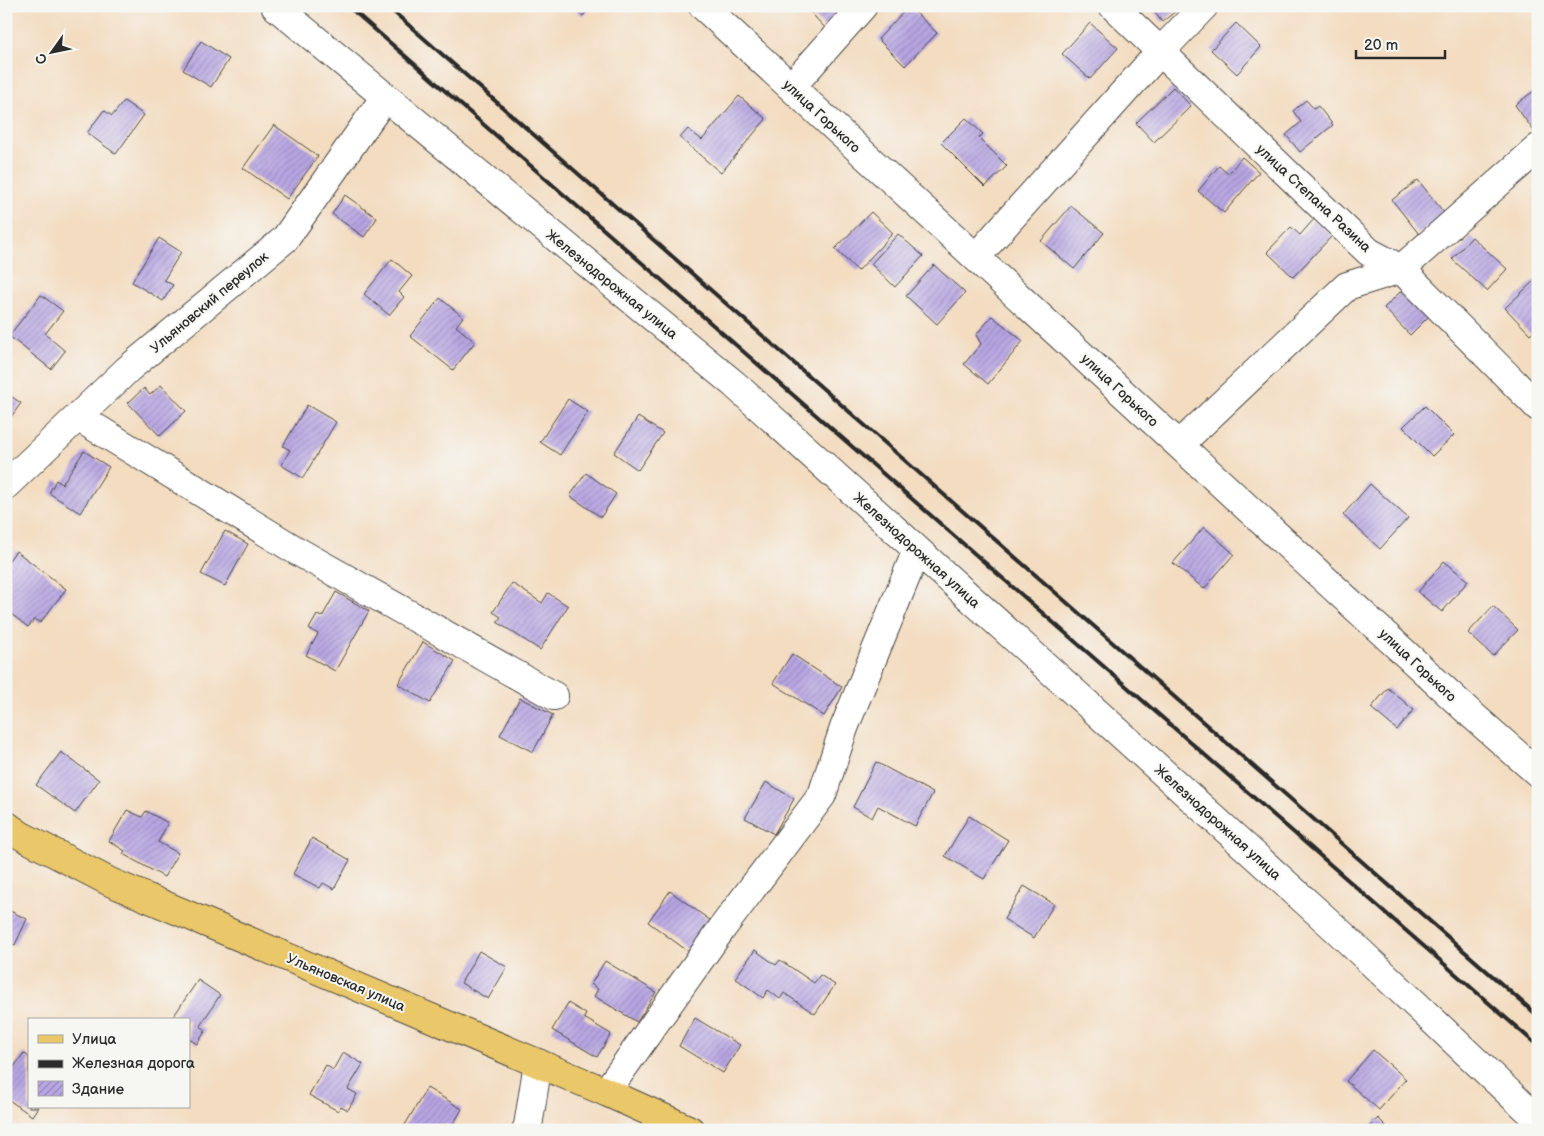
<svg xmlns="http://www.w3.org/2000/svg" width="1544" height="1136" viewBox="0 0 1544 1136" font-family="'Balsamiq Sans',sans-serif">
	<style>
		.building { fill: url(#building-hatch) }
		.lines { fill: none; stroke-linecap: round; stroke-linejoin: round }
		.minor-casing { stroke: #494641; stroke-width: 30 }
		.major-casing { stroke: #494641; stroke-width: 30 }
		.minor { stroke: #fff; stroke-width: 28 }
		.major { stroke: #eac769; stroke-width: 28 }
		.rail { stroke: #2b2b2b; stroke-width: 4 }
		.labels { text-anchor: middle; stroke-width: 4; stroke-linejoin: round; paint-order: stroke }
		.street-label { font-size: 14px; fill: #2b2b2b; stroke: #f6f6f2 }
	</style>
	<defs>
		<pattern id="building-hatch" width="6" height="6" patternUnits="userSpaceOnUse" patternTransform="scale(1.25)"><rect width="6" height="6" fill="#b8a6e3"/><path d="M-1 1l2-2M0 6l6-6M5 7l2-2" fill="none" stroke="#9687b8"/></pattern>
	</defs>
	<rect width="100%" height="100%" fill="#f6f6f2"/>
	<filter id="ink" filterUnits="userSpaceOnUse"><feTurbulence type="fractalNoise" baseFrequency=".02" numOctaves="2"/><feDisplacementMap in="SourceGraphic" scale="10" xChannelSelector="R" yChannelSelector="G"/><feConvolveMatrix kernelMatrix="1 2 1 2 8 2 1 2 1" color-interpolation-filters="sRGB"/></filter>
	<filter id="wash" filterUnits="userSpaceOnUse"><feTurbulence type="fractalNoise" baseFrequency=".0096" numOctaves="4" result="noise"/><feDisplacementMap in="SourceGraphic" scale="20" xChannelSelector="R" yChannelSelector="G"/><feGaussianBlur stdDeviation="1.12" result="paint"/><feColorMatrix in="noise" values="0 0 0 0 0 0 0 0 0 0 0 0 0 0 0 0 0 1.4 0 .05"/><feComposite in="paint" operator="in"/></filter>
	<g filter="url(#wash)">
		<rect width="100%" height="100%" fill="#f3dcc0"/>
		<g id="blocks">
			<path class="building" d="M572,6H591L583,16Z
				M805,6H849L825,28Z
				M909,6L937,33L905,66L878,39Z
				M1150,6H1182L1162,22Z
				M1090,23L1118,48L1090,79L1062,54Z
				M1236,23L1261,47L1237,74L1211,50Z
				M201,41L229,59L211,87L183,70Z
				M1173,87L1191,106L1154,142L1136,123Z
				M1535,90L1538,94V137L1515,105Z
				M739,96L766,119L721,173L680,138L688,129L702,140Z
				M1306,100L1314,109L1318,106L1333,125L1300,152L1286,135L1301,122L1293,111Z
				M124,101L144,115L116,154L87,133L104,110L112,116Z
				M966,118L983,134L979,138L1007,166L985,187L941,143Z
				M274,125L318,156L287,199L243,168Z
				M1242,157L1259,172L1224,213L1198,191L1219,166L1228,174Z
				M1418,180L1445,214L1419,234L1392,200Z
				M345,195L377,218L364,237L332,214Z
				M1071,206L1104,233L1074,269L1041,241Z
				M871,212L893,233L858,271L835,249Z
				M1314,219L1332,236L1293,277L1267,252L1291,227L1300,235Z
				M898,234L923,256L895,287L871,264Z
				M1472,237L1507,269L1487,291L1452,259Z
				M159,238L181,252L164,280L173,285L163,301L132,282Z
				M392,259L412,276L399,292L404,297L389,315L364,294Z
				M934,265L965,293L937,324L906,296Z
				M1538,277V327L1530,334L1505,308Z
				M1410,282L1436,309L1410,335L1384,308Z
				M41,295L63,311L45,334L65,351L51,369L9,336Z
				M440,298L463,317L456,326L475,342L453,370L410,336Z
				M992,316L1023,341L988,384L964,364L981,344L976,335Z
				M161,385L186,411L160,436L128,403L144,388L150,395Z
				M6,393L21,403L6,424Z
				M568,399L588,412L560,455L540,442Z
				M307,405L336,422L303,478L281,465L290,450L283,446Z
				M1425,406L1454,435L1432,456L1403,427Z
				M638,417L663,433L638,470L614,453Z
				M84,451L109,467L80,513L49,493L56,480L62,484Z
				M586,473L616,494L601,517L570,496Z
				M1370,484L1408,518L1380,549L1343,515Z
				M1204,527L1234,554L1204,589L1173,563Z
				M225,531L248,544L225,586L201,574Z
				M16,551L66,589L40,623L35,619L28,627L6,610V600L8,598L6,597V564Z
				M1444,561L1468,581L1442,612L1418,592Z
				M512,583L542,603L548,593L568,606L540,650L497,622L501,617L493,612Z
				M336,592L369,611L335,671L306,655L318,634L309,629L317,615L322,617Z
				M1493,606L1518,630L1493,656L1468,633Z
				M423,642L455,661L430,703L398,684Z
				M792,654L842,687L824,716L773,683Z
				M1388,688L1414,710L1397,730L1371,708Z
				M520,698L553,715L533,752L500,735Z
				M61,752L99,780L75,813L36,785Z
				M876,762L933,793L915,826L878,806L872,818L853,807Z
				M766,782L794,799L774,834L745,818Z
				M127,810L142,817L146,811L168,823L158,842L178,853L164,877L123,854L125,851L109,841Z
				M969,816L1008,840L984,879L945,856Z
				M312,838L350,860L334,889L323,883L320,888L293,874Z
				M1024,886L1054,904L1034,938L1004,919Z
				M670,891L711,921L689,952L648,922Z
				M6,909L27,919L15,945L6,941Z
				M755,950L776,965L780,960L814,983L820,975L835,985L815,1014L784,993L780,999L768,990L763,998L735,978Z
				M479,951L507,967L488,999L461,983Z
				M605,961L656,992L637,1022L594,996L598,989L591,984Z
				M198,980L220,995L200,1026L206,1030L197,1044L189,1039V1020H171Z
				M568,1003L586,1014L584,1018L611,1034L597,1057L552,1030Z
				M695,1018L740,1045L723,1073L679,1046Z
				M1373,1050L1406,1079L1379,1110L1346,1081Z
				M343,1052L363,1064L348,1089L357,1094L348,1110L341,1106L338,1111L309,1095L326,1065L333,1070Z
				M24,1053L29,1057V1107H38L32,1116L6,1098V1078Z
				M427,1088L462,1109L451,1128L444,1124L440,1130H402Z
				M1378,1118L1390,1130H1366Z"/>
		</g>
	</g>
	<g filter="url(#ink)">
		<use href="#blocks" fill-opacity="0" stroke="#494641" stroke-width="1"/>
		<g class="lines">
			<g class="minor-casing">
				<path id="minor" d="M275,6L734,384L1336,929L1538,1120
					M703,6L1471,714L1538,773
					M1113,6L1369,252L1401,269L1538,407
					M791,87L863,6
					M976,257L1160,52L1204,6
					M78,417L297,551L554,696
					M1179,445L1347,286L1401,269L1538,148
					M6,485L128,369L285,239L385,97
					M606,1092L723,927L822,795L844,728L917,550
					M526,1130L528,1126L538,1063"/>
			</g>
			<g class="major-casing">
				<path id="major" d="M6,825L20,835L110,882L606,1092L690,1130"/>
			</g>
			<use href="#minor" class="minor"/>
			<use href="#major" class="major"/>
			<path class="rail" d="M348,6L1538,1046
				M387,6L1538,1016"/>
		</g>
	</g>
	<g class="labels">
		<g class="street-label">
			<text transform="translate(822 116) rotate(43)" y="5">улица Горького</text>
			<text transform="translate(1314 198) rotate(43)" y="5">улица Степана Разина</text>
			<text transform="translate(612 284) rotate(39)" y="5">Железнодорожная улица</text>
			<text transform="translate(209 302) rotate(-40)" y="5">Ульяновский переулок</text>
			<text transform="translate(1120 390) rotate(43)" y="5">улица Горького</text>
			<text transform="translate(917 550) rotate(42)" y="5">Железнодорожная улица</text>
			<text transform="translate(1418 665) rotate(43)" y="5">улица Горького</text>
			<text transform="translate(1218 822) rotate(42)" y="5">Железнодорожная улица</text>
			<text transform="translate(346 982) rotate(23)" y="5">Ульяновская улица</text>
		</g>
	</g>
	<rect width="1544" height="1136" fill="none" stroke="#f6f6f2" stroke-width="25"/>
	<rect x="28" y="1018" width="162" height="90" fill="#f6f6f2" stroke="#a5a5a2"/>
	<rect x="38" y="1035" width="25" height="8" fill="#eac769" stroke="#a5a5a2"/>
	<text x="72" y="1044" font-size="15" fill="#2b2b2b">Улица</text>
	<rect x="38" y="1060" width="25" height="8" fill="#2b2b2b" stroke="#a5a5a2"/>
	<text x="72" y="1068" font-size="15" fill="#2b2b2b">Железная дорога</text>
	<rect x="38" y="1081" width="25" height="15" fill="url(#building-hatch)" stroke="#a5a5a2"/>
	<text x="72" y="1094" font-size="15" fill="#2b2b2b">Здание</text>
	<g transform="translate(52 52) rotate(237)" stroke="#f6f6f2" stroke-width="4" paint-order="stroke">
	<path d="M0-4L9 19L0 12L-9 19Z" fill="#2b2b2b"/>
	<text y="-8" font-size="14" font-weight="bold" text-anchor="middle" fill="#2b2b2b">С</text>
	</g>
	<path d="M1356 50v8h89v-8" fill="none" stroke="#2b2b2b" stroke-width="2.5"/>
	<text x="1364" y="50" font-size="15" fill="#2b2b2b" stroke="#f6f6f2" stroke-width="4" paint-order="stroke">20 m</text>
</svg>
